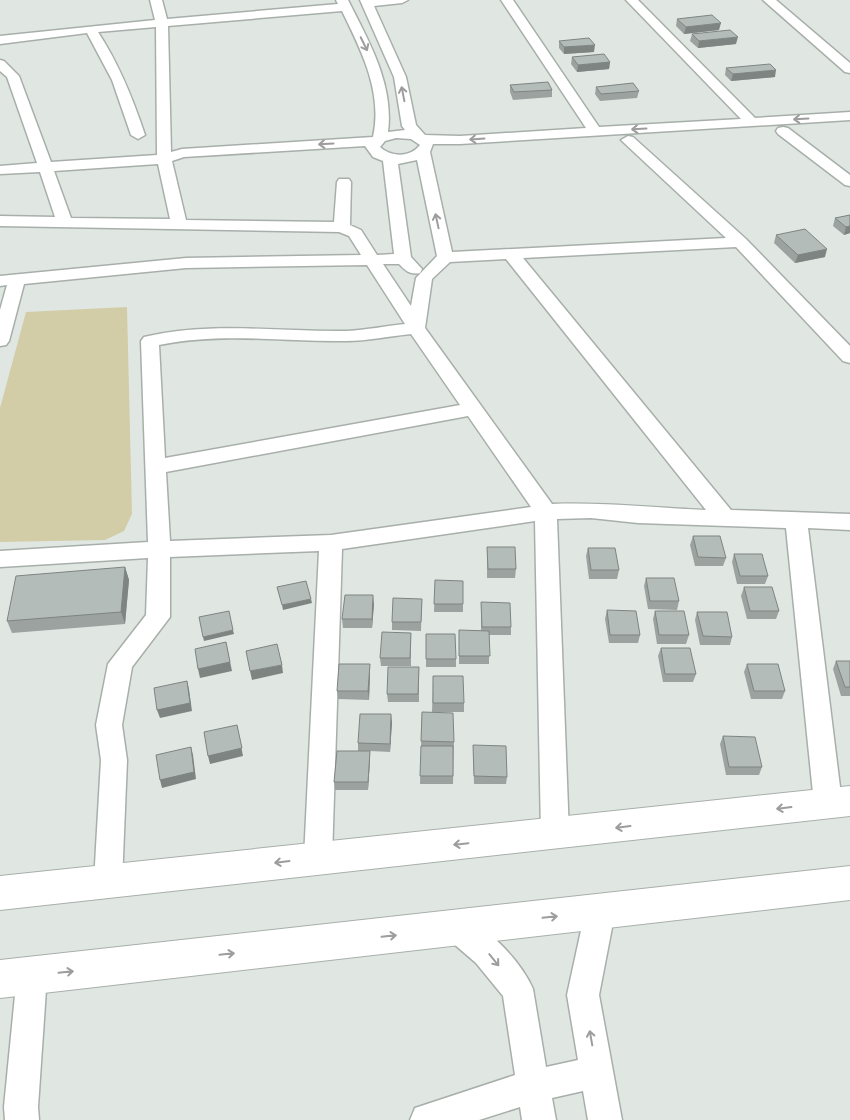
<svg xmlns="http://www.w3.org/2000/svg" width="850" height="1120" viewBox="0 0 850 1120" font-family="Karla,sans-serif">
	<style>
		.green { fill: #d2cda7 }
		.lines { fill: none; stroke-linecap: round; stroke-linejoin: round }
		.minor-casing { stroke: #a8afaa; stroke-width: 3 }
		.major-casing { stroke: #a8afaa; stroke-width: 2 }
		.minor { fill: #fff; fill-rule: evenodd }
		.major { fill: #fff; fill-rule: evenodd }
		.wall { fill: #9ba2a0 }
		.shaded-wall { fill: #7e8482 }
		.building { fill: #b4bcba; stroke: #7e8482 }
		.oneway { stroke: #9c9d9c }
	</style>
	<rect width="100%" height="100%" fill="#e0e7e2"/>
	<path class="green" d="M127,307L132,514L124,531L105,540L0,542V408L26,312Z"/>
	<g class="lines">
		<g class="minor-casing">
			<path id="minor" d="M150,0H162L167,19L338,4L336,0H348C369,42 394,84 388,132L405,130L402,126L394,77L360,0H408L402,3L374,6L406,77L416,125L425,135L460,136L586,128L501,0H513L599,127L741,119L626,0H638L755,118L850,112V120L460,144H433L430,152L452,252L726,238L621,140L628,136L633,137L746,239L850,346V363L843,361L736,247L523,258L731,510L850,514V530L808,528L842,803L838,812L828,815L818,812L814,803L786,528L638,523L591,518L557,519L569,834L565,843L555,847L545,843L541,834L535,521L342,549L332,858L328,867L318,871L308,867L304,858L319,551L170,557V617L132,667L122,725L127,760L122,882L118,892L108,896L98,892L94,882L101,760L96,725L108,664L146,615L148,558L0,567V551L148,542L141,341L144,337C210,321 279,332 347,331C366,330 386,326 405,324L367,265L186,268L24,284L9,341L6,345L0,346V310L7,285L0,286V276L186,258L361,255L349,236L339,232L0,226V216L55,217L40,172L0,174V166L37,163L7,77L0,71V60L4,61L19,76L51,162L157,155L156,27L98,32C119,64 133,99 145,135L138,139L131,135L112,80L87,33L0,44V36L155,20ZM342,11C361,50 383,92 373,137L182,149L171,152L168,26ZM396,138L411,139L420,145C410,158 391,157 380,147L385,141ZM365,146L373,157L383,161L394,254L377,255L361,230L350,225L351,182L349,179H339L337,182L334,222L186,220L172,161L184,157ZM417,160L437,256L416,278L411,306L383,264H399C406,271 410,275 420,273L422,269L411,257L398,164ZM158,164L170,219L71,218L54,171ZM506,259L706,510C655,508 603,502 552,504L425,328L432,279L450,262ZM411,334L460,405L165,458L159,345C221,332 285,342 346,341C368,341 390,336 411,334ZM468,416L531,507L331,535L170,541L166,472Z
				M763,0H776L850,63V73L845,72Z
				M783,127L788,128L850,175V186L845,185L778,134L776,131L778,128Z
				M600,898L610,902L615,912L599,995L622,1120H588L583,1091L552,1098L556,1120H522L520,1107L479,1120H410L415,1108L515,1075L503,996L476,963L447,938L443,928L447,918L458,914C486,925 521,961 533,989L546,1067L578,1060L567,995L585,912L590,902Z
				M32,960L43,964L47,975L38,1107L39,1120H5L4,1107L17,975L21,964Z"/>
		</g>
		<g class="major-casing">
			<path id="major" d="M850,786V816L0,910V876Z
				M850,866V900L0,998V960Z"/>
		</g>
		<use href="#minor" class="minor"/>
		<use href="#major" class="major"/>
	</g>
	<path class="wall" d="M677,19L719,30L684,34L676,26Z
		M692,34L736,44L698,48L690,41Z
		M559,41L594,52L564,54L559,48Z
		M572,57L610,62L609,69L577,72L571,64Z
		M726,68L775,77L731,81L725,75Z
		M510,85L552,90V97L513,100L510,92Z
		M596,87L639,91L637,98L600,101L595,94Z
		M850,215V233L844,235L833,226L835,218Z
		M776,235L825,257L795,263L774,243Z
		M693,536L726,558L723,566H695L690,545Z
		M487,547L516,569L515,578H487Z
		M588,548L619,570L617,579H589L586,556Z
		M734,554L768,576L765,584H737L732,562Z
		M125,567L129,580L125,624L12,633L7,621Z
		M646,578L679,601L677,610L648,609L644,586Z
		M435,580L463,604V612H434Z
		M744,587L779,611L776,619H747L741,596Z
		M422,599L421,631L392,630V622Z
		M481,602L511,627V635H489V664H459V639L481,631Z
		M374,604L372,628H343L342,619Z
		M607,610L640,635L638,643H609L605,619Z
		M655,611L689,635L686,644H657L653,619Z
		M697,612L732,637L730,645H700L695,620Z
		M411,633V666H381L380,658Z
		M426,634L456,659V667H426Z
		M661,648L696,674L693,682H663L658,656Z
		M836,661H850V696H841L833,669Z
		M747,664L785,691L782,699H751L744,672Z
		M419,667V702H388L387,694Z
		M370,673L369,700L338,699L337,691Z
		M433,676L464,703V712H432Z
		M422,712L454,742L453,784H420Z
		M392,722L390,752L370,751V759L368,790H335L334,782L358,751V743Z
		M723,736L762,767L759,775H726L720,744Z
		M473,745L507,777L506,784H474Z"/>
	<path class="shaded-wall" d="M721,23L719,30L684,34L686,27Z
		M738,37L736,44L698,48L699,41Z
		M595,45L594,52L564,54V47Z
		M610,62L609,69L577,72L578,65Z
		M776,70L775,77L731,81L733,74Z
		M850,226V233L844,235L846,227Z
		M827,249L825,257L795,263L798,255Z
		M125,567L129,580L125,624L121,612Z
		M373,595L374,604L372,628V619Z
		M311,599L312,603L283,610L282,605Z
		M233,630L234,634L204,641L203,637Z
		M226,642L232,671L200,678L198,669Z
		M370,664V673L369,700L368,691Z
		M282,665L283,673L252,680L250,671Z
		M187,681L189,689L192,711L160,718L157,710Z
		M391,714L392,722L390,752V744Z
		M237,725L243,756L210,764L208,756Z
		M191,747L193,755L196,779L162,788L160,780Z
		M370,751V759L368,790V782Z"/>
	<path class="building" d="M712,15L721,23L686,27L677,19Z
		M730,30L738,37L699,41L692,34Z
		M589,38L595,45L564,47L559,41Z
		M604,54L610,62L578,65L572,57Z
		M770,64L776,70L733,74L726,68Z
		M548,82L552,90L514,92L510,85Z
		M633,83L639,91L601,94L596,87Z
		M850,215V226L846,227L835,218Z
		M805,229L827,249L798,255L776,235Z
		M693,536H720L726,558L698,557Z
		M487,547H515L516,569H488Z
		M588,548H615L619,570H591Z
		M734,554H762L768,576H740Z
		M125,567L121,612L7,621L16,576Z
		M646,578H674L679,601H650Z
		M435,580L463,581V604H434Z
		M306,581L311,599L282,605L277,587Z
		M744,587H772L779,611H750Z
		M345,595H373L372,619H342Z
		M393,598L422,599L421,622H392Z
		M481,602L510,603L511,627H482Z
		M607,610L636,611L640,635H610Z
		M229,611L233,630L203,637L199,617Z
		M655,611H684L689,635H659Z
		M697,612H727L732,637L703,636Z
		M459,630L489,631L490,656H459Z
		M382,632L411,633L410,658H380Z
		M426,634H455L456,659H426Z
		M226,642L230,662L198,669L195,649Z
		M277,644L282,665L250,671L246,651Z
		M661,648H690L696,674H665Z
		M836,661H850V687H845Z
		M339,664H370L368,691H337Z
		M747,664H778L785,691H754Z
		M388,667H419L418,694H387Z
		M433,676H463L464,703H433Z
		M187,681L190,703L157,710L154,688Z
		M422,712L453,713L454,742L421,741Z
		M360,714H391L390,744L358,743Z
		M237,725L242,748L208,756L204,732Z
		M723,736L755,737L762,767H729Z
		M473,745L506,746L507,777L474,776Z
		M421,746H453V776H420Z
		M191,747L194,772L160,780L156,755Z
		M337,751H370L368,782H334Z"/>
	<defs><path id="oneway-shaft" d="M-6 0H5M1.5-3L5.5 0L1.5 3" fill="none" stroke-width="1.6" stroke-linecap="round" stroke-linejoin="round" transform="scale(1.25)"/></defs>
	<g class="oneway">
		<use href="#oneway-shaft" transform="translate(364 44) rotate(64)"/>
		<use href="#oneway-shaft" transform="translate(403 94) rotate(-101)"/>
		<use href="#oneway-shaft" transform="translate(801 119) rotate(177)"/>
		<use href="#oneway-shaft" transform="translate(639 129) rotate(177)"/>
		<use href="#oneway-shaft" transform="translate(477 139) rotate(176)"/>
		<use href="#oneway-shaft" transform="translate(326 144) rotate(177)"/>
		<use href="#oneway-shaft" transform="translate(437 221) rotate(-102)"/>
		<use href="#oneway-shaft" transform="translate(784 808) rotate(173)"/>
		<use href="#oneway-shaft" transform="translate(623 827) rotate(173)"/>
		<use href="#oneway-shaft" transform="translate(461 844) rotate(174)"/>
		<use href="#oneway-shaft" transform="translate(282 862) rotate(173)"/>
		<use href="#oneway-shaft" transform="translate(550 917) rotate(-6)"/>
		<use href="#oneway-shaft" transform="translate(389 936) rotate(-6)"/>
		<use href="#oneway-shaft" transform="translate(227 954) rotate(-6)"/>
		<use href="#oneway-shaft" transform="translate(494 960) rotate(51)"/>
		<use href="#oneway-shaft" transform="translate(66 972) rotate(-6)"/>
		<use href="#oneway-shaft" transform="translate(591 1038) rotate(-100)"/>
	</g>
</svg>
